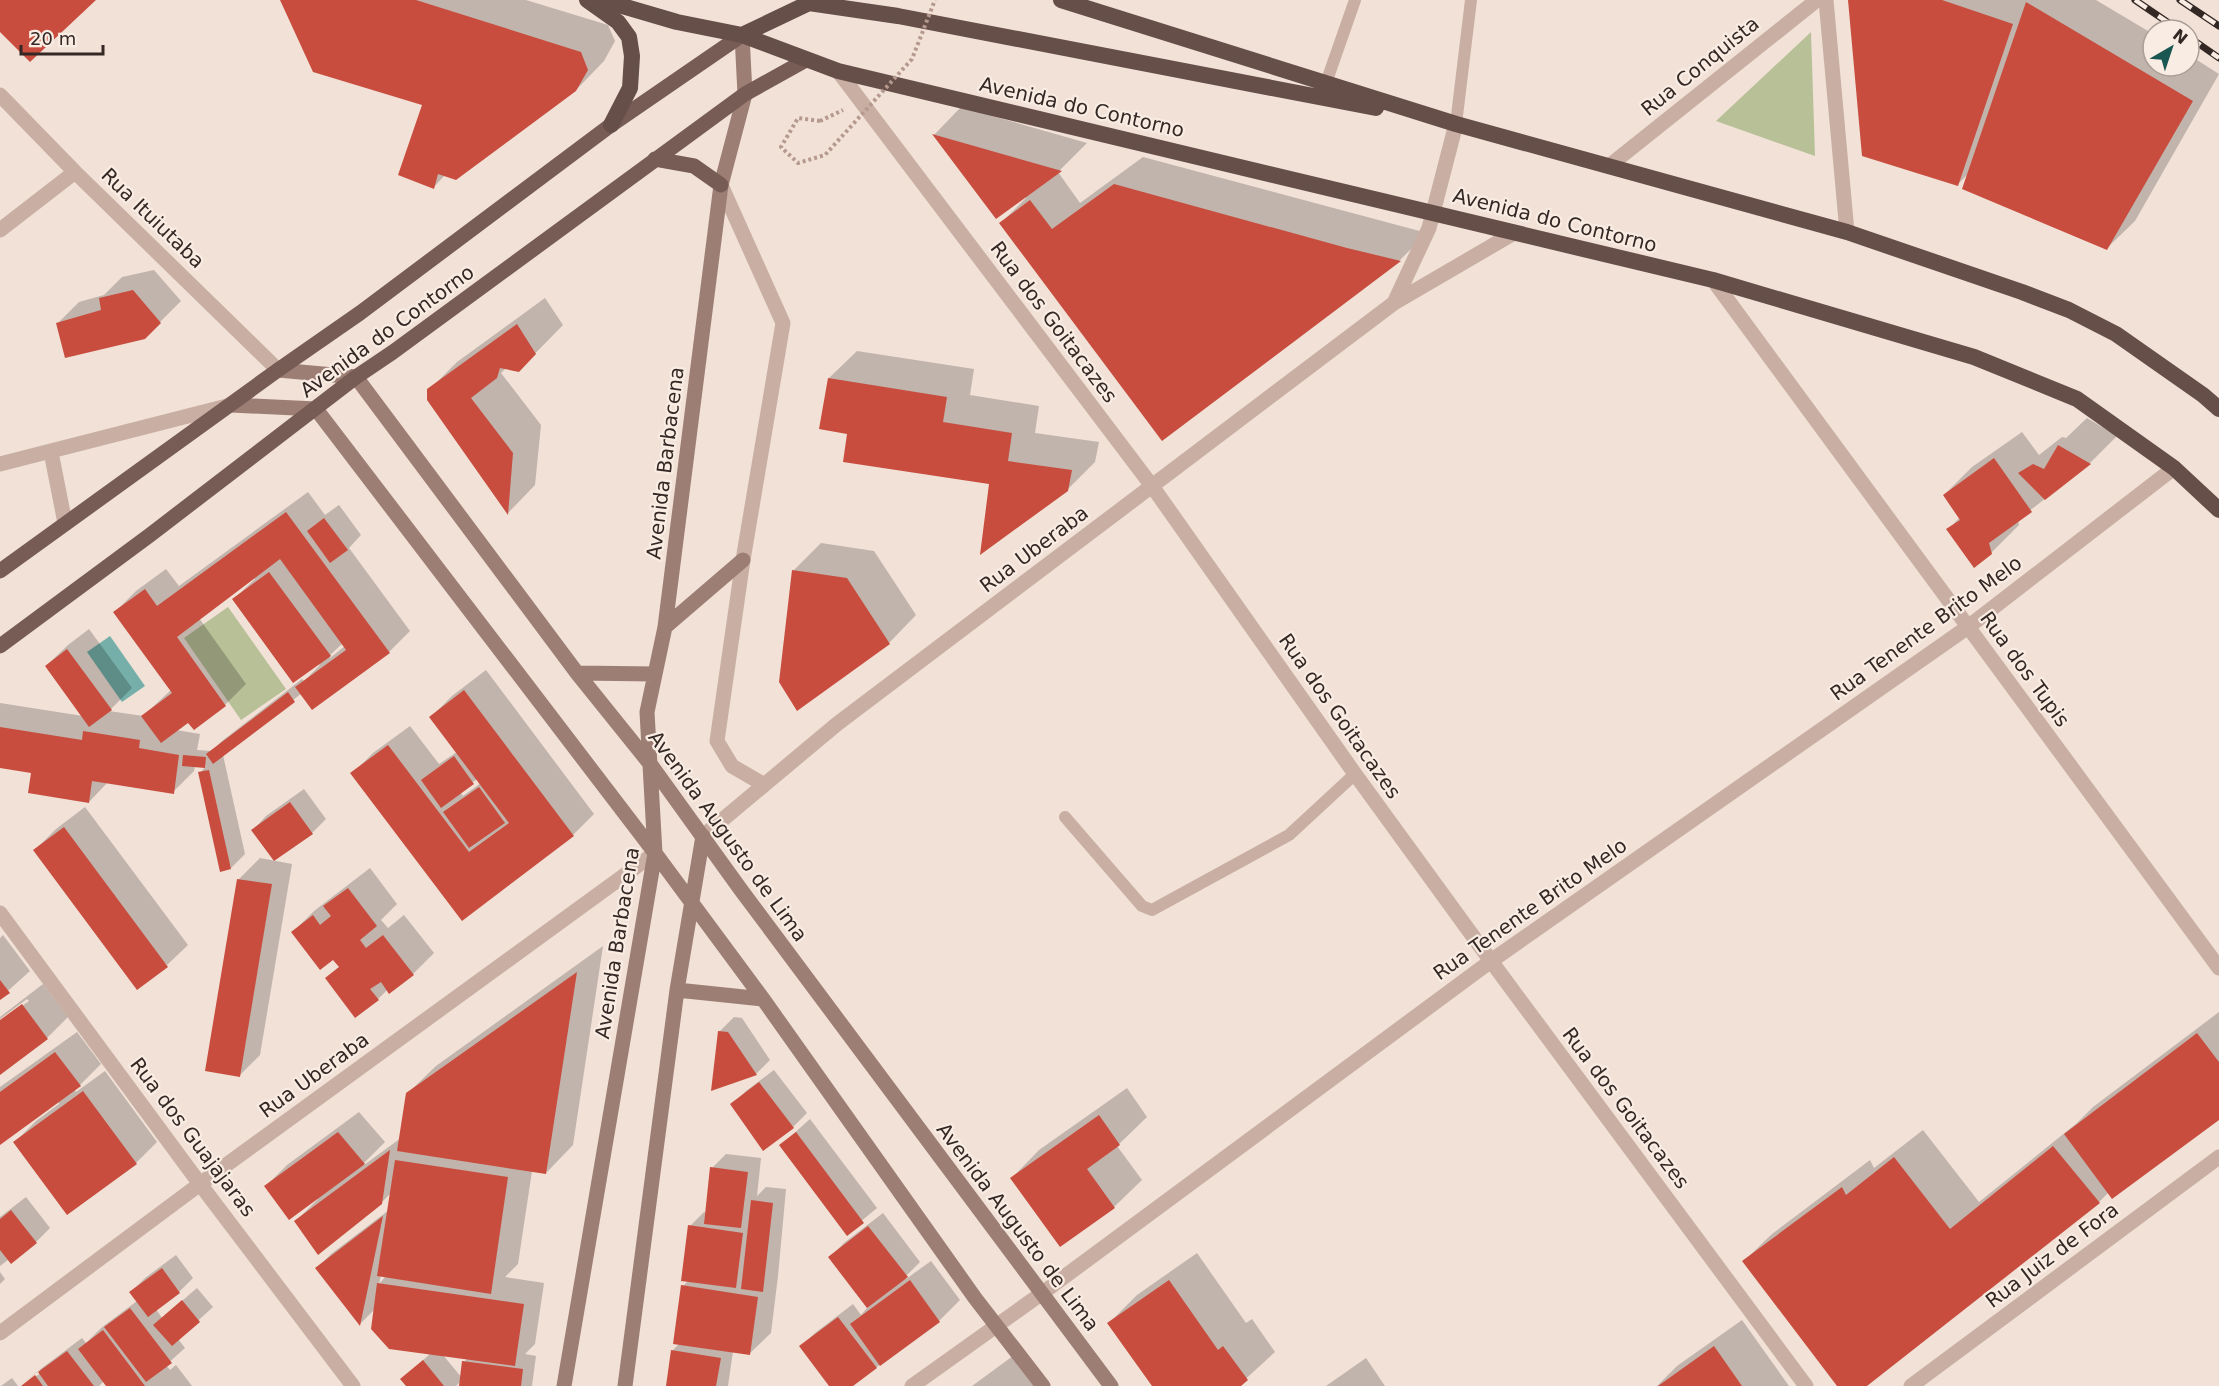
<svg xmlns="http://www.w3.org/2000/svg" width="2219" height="1386" viewBox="0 0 2219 1386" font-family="'DejaVu Sans',sans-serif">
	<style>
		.green { fill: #b8c097 }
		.water { fill: #76afa9 }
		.shadow { fill: #0003; fill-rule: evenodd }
		.building { fill: #c84d3e }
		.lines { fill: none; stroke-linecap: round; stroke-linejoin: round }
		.path { stroke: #b5998e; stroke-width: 4; stroke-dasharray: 3 3; stroke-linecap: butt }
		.service { stroke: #c9afa3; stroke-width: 12 }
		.minor { stroke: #c9afa3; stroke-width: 15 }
		.tertiary { stroke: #c9afa3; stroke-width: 15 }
		.secondary { stroke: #9d7e75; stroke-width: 15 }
		.primary { stroke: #775c56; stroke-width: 15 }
		.trunk { stroke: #664e49; stroke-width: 16 }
		.rail-casing { stroke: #342825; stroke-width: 7 }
		.rail { stroke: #f9ece3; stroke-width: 4.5; stroke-dasharray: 14; stroke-linecap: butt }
		.path-bridge { stroke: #b5998e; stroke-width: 4; stroke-dasharray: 3 3; stroke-linecap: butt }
		.labels { text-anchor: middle; stroke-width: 4.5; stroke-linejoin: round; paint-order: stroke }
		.street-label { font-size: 20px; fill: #342825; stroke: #f9ece3 }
	</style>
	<rect width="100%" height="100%" fill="#f1e1d7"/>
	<path class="green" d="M1811,32L1815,156L1716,121Z
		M228,607L286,689L241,720L184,638Z"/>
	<path class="water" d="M110,636L145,686L122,702L87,652Z"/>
	<path class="shadow" d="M281,0H526L608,25L615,41L604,61L576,90L445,175L434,187L424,104Z
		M1850,0H2096L2153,34V66H2189V55L2219,74L2135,221L2107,248L1970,172L1958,184Z
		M961,107L1087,143L1058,172L1080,203L1143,157L1427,233L1400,260L1162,439L1001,223L1026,198L1025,196L996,217L934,135Z
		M154,270L181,301L144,338L58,323L79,302L104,295L122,277Z
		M545,298L563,325L519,370L506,368L501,373L541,425L535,485L508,513L429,390L457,362Z
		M857,351L974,369L970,395L1039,406L1035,433L1099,442L1095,462L1067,490L991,483L849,433L829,378Z
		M2087,418L2117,436L2090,463L2018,520L2019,525L1991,553L1948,530L1960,517L1944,495L1972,467L2022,432L2039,455L2062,437L2066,438Z
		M308,492L325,515L339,505L361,535L349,548L410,631L389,652L302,693L223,755L245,854L231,868L200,773L206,766H195L194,771L173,792L108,782L89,802L33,772L0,766V703L83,716L46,666L68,645L89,629L132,688L109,711L143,716L171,690L115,612L136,591L166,569L179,586ZM253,577L255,579L234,599L320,665L304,681L302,679L222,741L212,751L197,750L200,734L176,730L189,721L225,705L246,684L199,618ZM343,643L345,646L330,658L329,656Z
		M821,543L874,551L916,615L889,643L793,571Z
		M486,670L594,814L573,835L462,919L352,774L373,753L410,726L439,764L457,752L431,717L452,696ZM477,779L481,783L463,796L460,792Z
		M304,789L326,819L312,833L253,830L266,816Z
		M85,807L188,945L167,965L35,850L56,829Z
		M260,858L292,864L260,1055L239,1076V879Z
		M370,868L397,904L381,920L388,928L404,915L434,953L413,974L388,989L378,999L327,978L340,966L333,957L293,932L314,911Z
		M3,935L30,971L0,998V938Z
		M603,946L573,1145L546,1173L532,1171L518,1264L505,1277L544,1283L535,1344L525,1354L536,1356L532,1386H461L462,1380L456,1386H408L402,1379L431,1353L376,1308L360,1324L317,1268L331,1254L389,1210L392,1192L381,1203L296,1221L318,1199L266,1186L287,1165L359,1112L385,1142L363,1164L364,1165L401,1138L407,1094L436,1066ZM381,1275L386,1276L379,1284ZM443,1355L468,1358L464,1362L462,1378Z
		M43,984L68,1017L47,1038L0,1073V1022L29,1001L27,999L0,1019V1017Z
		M2219,1012V1118L2109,1192L2099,1202L1864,1386H1839L1744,1261L1772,1234L1870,1160L1874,1168L1923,1130L1979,1202L2077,1123L2093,1107Z
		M734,1017L742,1018L770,1060L756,1074L713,1088L720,1031Z
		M77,1032L101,1064L75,1090L76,1092L105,1071L157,1142L136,1163L15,1142L36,1121L59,1104L58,1101L0,1143V1087Z
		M774,1070L807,1113L793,1127L732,1105L746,1091Z
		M1127,1088L1147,1117L1117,1146L1142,1180L1114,1207L1012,1178L1039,1150Z
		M810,1119L877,1208L847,1233L781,1145Z
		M726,1154L761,1158L757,1196L766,1187L786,1189L778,1276L771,1333L749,1354L733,1351L728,1386H667L672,1351L680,1343L683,1286L689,1280L690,1226L704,1212L707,1213L712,1168Z
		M26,1197L50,1228L36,1242L9,1259L0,1266V1217Z
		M883,1213L920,1262L905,1277L906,1279L931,1261L960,1300L939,1321L851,1386H831L801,1346L815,1333L853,1304L861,1315L868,1307L830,1257L844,1243Z
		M1197,1253L1246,1323L1252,1319L1275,1352L1238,1386H1154L1109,1323L1137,1295Z
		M176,1255L193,1278L179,1292L156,1309L162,1318L197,1288L213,1307L178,1339L185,1348L166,1365L170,1370L176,1365L192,1386H108L104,1381L99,1386H23L42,1372L40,1370L18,1386L82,1338L86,1343L101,1328L137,1301L131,1292L145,1278Z
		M0,1272L5,1279L0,1284Z
		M1742,1320L1789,1386H1657L1677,1366Z
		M1017,1353L1041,1386H972Z
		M1366,1358L1385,1386H1326Z
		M12,1378L18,1386H1Z"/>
	<path class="building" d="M0,0H96L30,62L0,32Z
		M280,0H416L581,52L588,70L576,91L456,180L438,174L434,189L398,175L422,105L313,72Z
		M1848,0H1942L2013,24L1958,186L1862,156Z
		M2026,2L2193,101L2107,250L1962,189Z
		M932,134L1062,171L996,219Z
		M1114,184L1347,248L1401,261L1162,441L999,223L1030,200L1052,229Z
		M133,290L161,323L145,339L65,358L56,323L101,310L99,298Z
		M517,324L536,354L519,372L500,368L497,378L471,398L513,453L508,515L427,400V389Z
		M828,378L947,397L943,422L1012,433L1008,461L1072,470L1068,491L980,555L989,484L843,462L847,434L819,429Z
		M2058,445L2091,464L2045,500L2018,473L2033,464L2044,469Z
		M1994,458L2032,512L1989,543L1992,554L1974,568L1946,529L1960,520L1943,495Z
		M286,512L390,653L312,710L295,687L346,650L280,559L177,637L226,706L194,730L188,723L161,743L141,716L172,693L113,612L145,589L157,606Z
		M324,518L348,550L330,563L307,531Z
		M792,570L847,578L890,644L797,711L779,682Z
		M269,572L331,656L293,683L232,599Z
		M67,649L112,710L89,727L45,666Z
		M464,690L574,836L462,921L350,773L388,745L469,852L509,823L429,717Z
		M288,692L295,702L213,764L206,754Z
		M0,727L82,740L83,731L140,740L139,748L179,755L174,794L92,781L89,803L28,793L31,773L0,768Z
		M183,755L206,757L205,768L182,766Z
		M454,756L474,784L441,808L421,780Z
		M209,770L231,869L220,872L198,772Z
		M479,787L505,823L469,848L443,812Z
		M290,802L313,834L274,861L251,830Z
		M64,827L168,967L137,990L33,850Z
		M237,879L272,884L240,1077L205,1071Z
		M348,888L377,926L360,940L366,948L383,935L414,975L389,994L381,982L370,989L379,1000L355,1018L325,978L339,967L333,960L320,970L291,932L313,915L320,925L331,916L323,906Z
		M577,972L546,1174L397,1151L406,1093Z
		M0,980L10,993L0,1000Z
		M22,1004L48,1039L0,1075V1020Z
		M718,1031L728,1032L757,1075L711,1091Z
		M2197,1033L2219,1062V1120L2112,1199L2064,1134Z
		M55,1052L81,1086L0,1145V1092Z
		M759,1082L794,1128L763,1151L730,1104Z
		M83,1091L137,1164L67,1215L13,1142Z
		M1099,1115L1120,1145L1087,1169L1115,1208L1060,1247L1010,1178Z
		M338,1132L365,1164L289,1220L264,1186Z
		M796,1132L864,1223L847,1236L779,1145Z
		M2053,1146L2100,1203L1867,1386H1837L1742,1261L1842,1187L1846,1195L1894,1157L1950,1229Z
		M390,1150L382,1204L318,1255L294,1221Z
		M395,1160L508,1177L491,1294L377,1276Z
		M710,1167L748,1172L741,1228L704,1224Z
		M751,1200L773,1203L763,1292L741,1289Z
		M11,1210L37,1243L11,1264L0,1250V1219Z
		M383,1216L360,1326L315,1268Z
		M688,1225L743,1233L736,1288L681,1281Z
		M868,1226L908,1277L867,1308L828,1257Z
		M162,1268L180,1293L148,1317L129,1292Z
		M910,1280L940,1322L880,1366L850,1324Z
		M1169,1280L1218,1350L1223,1346L1248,1380L1241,1386H1152L1107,1323Z
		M377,1283L524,1304L515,1366L389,1349L371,1329Z
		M681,1285L758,1297L750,1355L673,1344Z
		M182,1300L200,1322L172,1346L153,1325Z
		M130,1308L172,1363L146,1382L104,1327Z
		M838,1317L877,1368L853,1386H829L799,1346Z
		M103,1330L145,1386H106L78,1349Z
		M1714,1346L1742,1386H1658Z
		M671,1350L721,1358L716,1386H666Z
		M67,1351L94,1386H48L38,1372Z
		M423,1360L444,1386H406L400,1379Z
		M462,1361L523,1369L521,1386H459Z
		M35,1375L43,1386H21Z"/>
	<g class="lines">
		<path class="path" d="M820,121L843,110"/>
		<path class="service" d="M1326,83L1355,0
			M1456,124L1471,0
			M1065,817L1142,906L1152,910L1289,835L1355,774"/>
		<path class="minor" d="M1826,0L1847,232
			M838,71L1152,486L1355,774L1491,961L1806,1386
			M0,95L75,172L278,370
			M1609,166L1817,0
			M721,185L783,323L743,560L717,741L732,766L763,784
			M0,230L75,172
			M1713,280L2219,968
			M51,452L65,523
			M0,464L227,406
			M0,913L200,1184L353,1386
			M0,1333L200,1184L655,853
			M912,1386L1041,1294L1491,961L1968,627L2174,468
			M1911,1386L2219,1157"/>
		<path class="tertiary" d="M1394,303L1429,228L1456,124
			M703,836L837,724L1394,303L1514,233"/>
		<path class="secondary" d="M278,370L356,377L577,673L651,765L741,890L1111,1386
			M231,405L316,409L655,853L763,999L975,1298L1043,1386
			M665,627L743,560
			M577,673L655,674
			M677,990L763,999
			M564,1386L655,853L647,712L665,627L721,185L745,94L742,35
			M625,1386L677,990L703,836"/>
		<path class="primary" d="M655,159L694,166L721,185
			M0,571L278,370L360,313L611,125L742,35
			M0,646L150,535L356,377L393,352L745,94L806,60"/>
		<path class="trunk" d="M587,0L618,22L629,37L632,56L630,88L611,125
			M602,0L677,22L742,35L838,71L1713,280L1974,357L2077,399L2174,468L2219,510
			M1061,0L1456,124L1847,232L2022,292L2069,310L2116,334L2203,395L2219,409
			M742,35L809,3L898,16L1376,108"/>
		<g class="rail-casing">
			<path id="rail" d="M2135,0L2179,30
				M2180,0L2219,26
				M2189,37L2219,58"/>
		</g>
		<use href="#rail" class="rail"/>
		<path class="path-bridge" d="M820,121L798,118L781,147L798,163L825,155L912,59L935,0"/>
	</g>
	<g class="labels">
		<g class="street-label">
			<text transform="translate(1700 66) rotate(-39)" y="7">Rua Conquista</text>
			<text transform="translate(1082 107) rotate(13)" y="7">Avenida do Contorno</text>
			<text transform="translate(153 218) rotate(44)" y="7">Rua Ituiutaba</text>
			<text transform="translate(1555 220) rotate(14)" y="7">Avenida do Contorno</text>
			<text transform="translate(1054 322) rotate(53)" y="7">Rua dos Goitacazes</text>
			<text transform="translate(387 331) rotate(-36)" y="7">Avenida do Contorno</text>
			<text transform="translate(665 463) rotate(-83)" y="7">Avenida Barbacena</text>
			<text transform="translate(1034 549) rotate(-37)" y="7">Rua Uberaba</text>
			<text transform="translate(1926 628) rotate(-36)" y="7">Rua Tenente Brito Melo</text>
			<text transform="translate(2025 669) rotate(54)" y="7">Rua dos Tupis</text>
			<text transform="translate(1340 716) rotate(55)" y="7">Rua dos Goitacazes</text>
			<text transform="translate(728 836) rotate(54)" y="7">Avenida Augusto de Lima</text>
			<text transform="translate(1530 909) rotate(-35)" y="7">Rua Tenente Brito Melo</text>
			<text transform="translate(617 943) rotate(-81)" y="7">Avenida Barbacena</text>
			<text transform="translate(314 1075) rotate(-36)" y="7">Rua Uberaba</text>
			<text transform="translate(1626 1108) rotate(53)" y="7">Rua dos Goitacazes</text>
			<text transform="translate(193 1137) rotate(53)" y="7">Rua dos Guajajaras</text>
			<text transform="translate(1018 1227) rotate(53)" y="7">Avenida Augusto de Lima</text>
			<text transform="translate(2052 1255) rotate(-37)" y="7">Rua Juiz de Fora</text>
		</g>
	</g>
	<g transform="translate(2171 48) rotate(39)"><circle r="28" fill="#f9ece3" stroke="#aa9e97" stroke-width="1.5"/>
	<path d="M0-4.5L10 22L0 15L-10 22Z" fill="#1a5652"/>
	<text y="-9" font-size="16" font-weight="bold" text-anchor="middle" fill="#342825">N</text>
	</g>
	<path d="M21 45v9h82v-9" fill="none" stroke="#342825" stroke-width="3"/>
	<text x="30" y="45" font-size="18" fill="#342825" stroke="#f9ece3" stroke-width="4.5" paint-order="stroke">20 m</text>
</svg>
